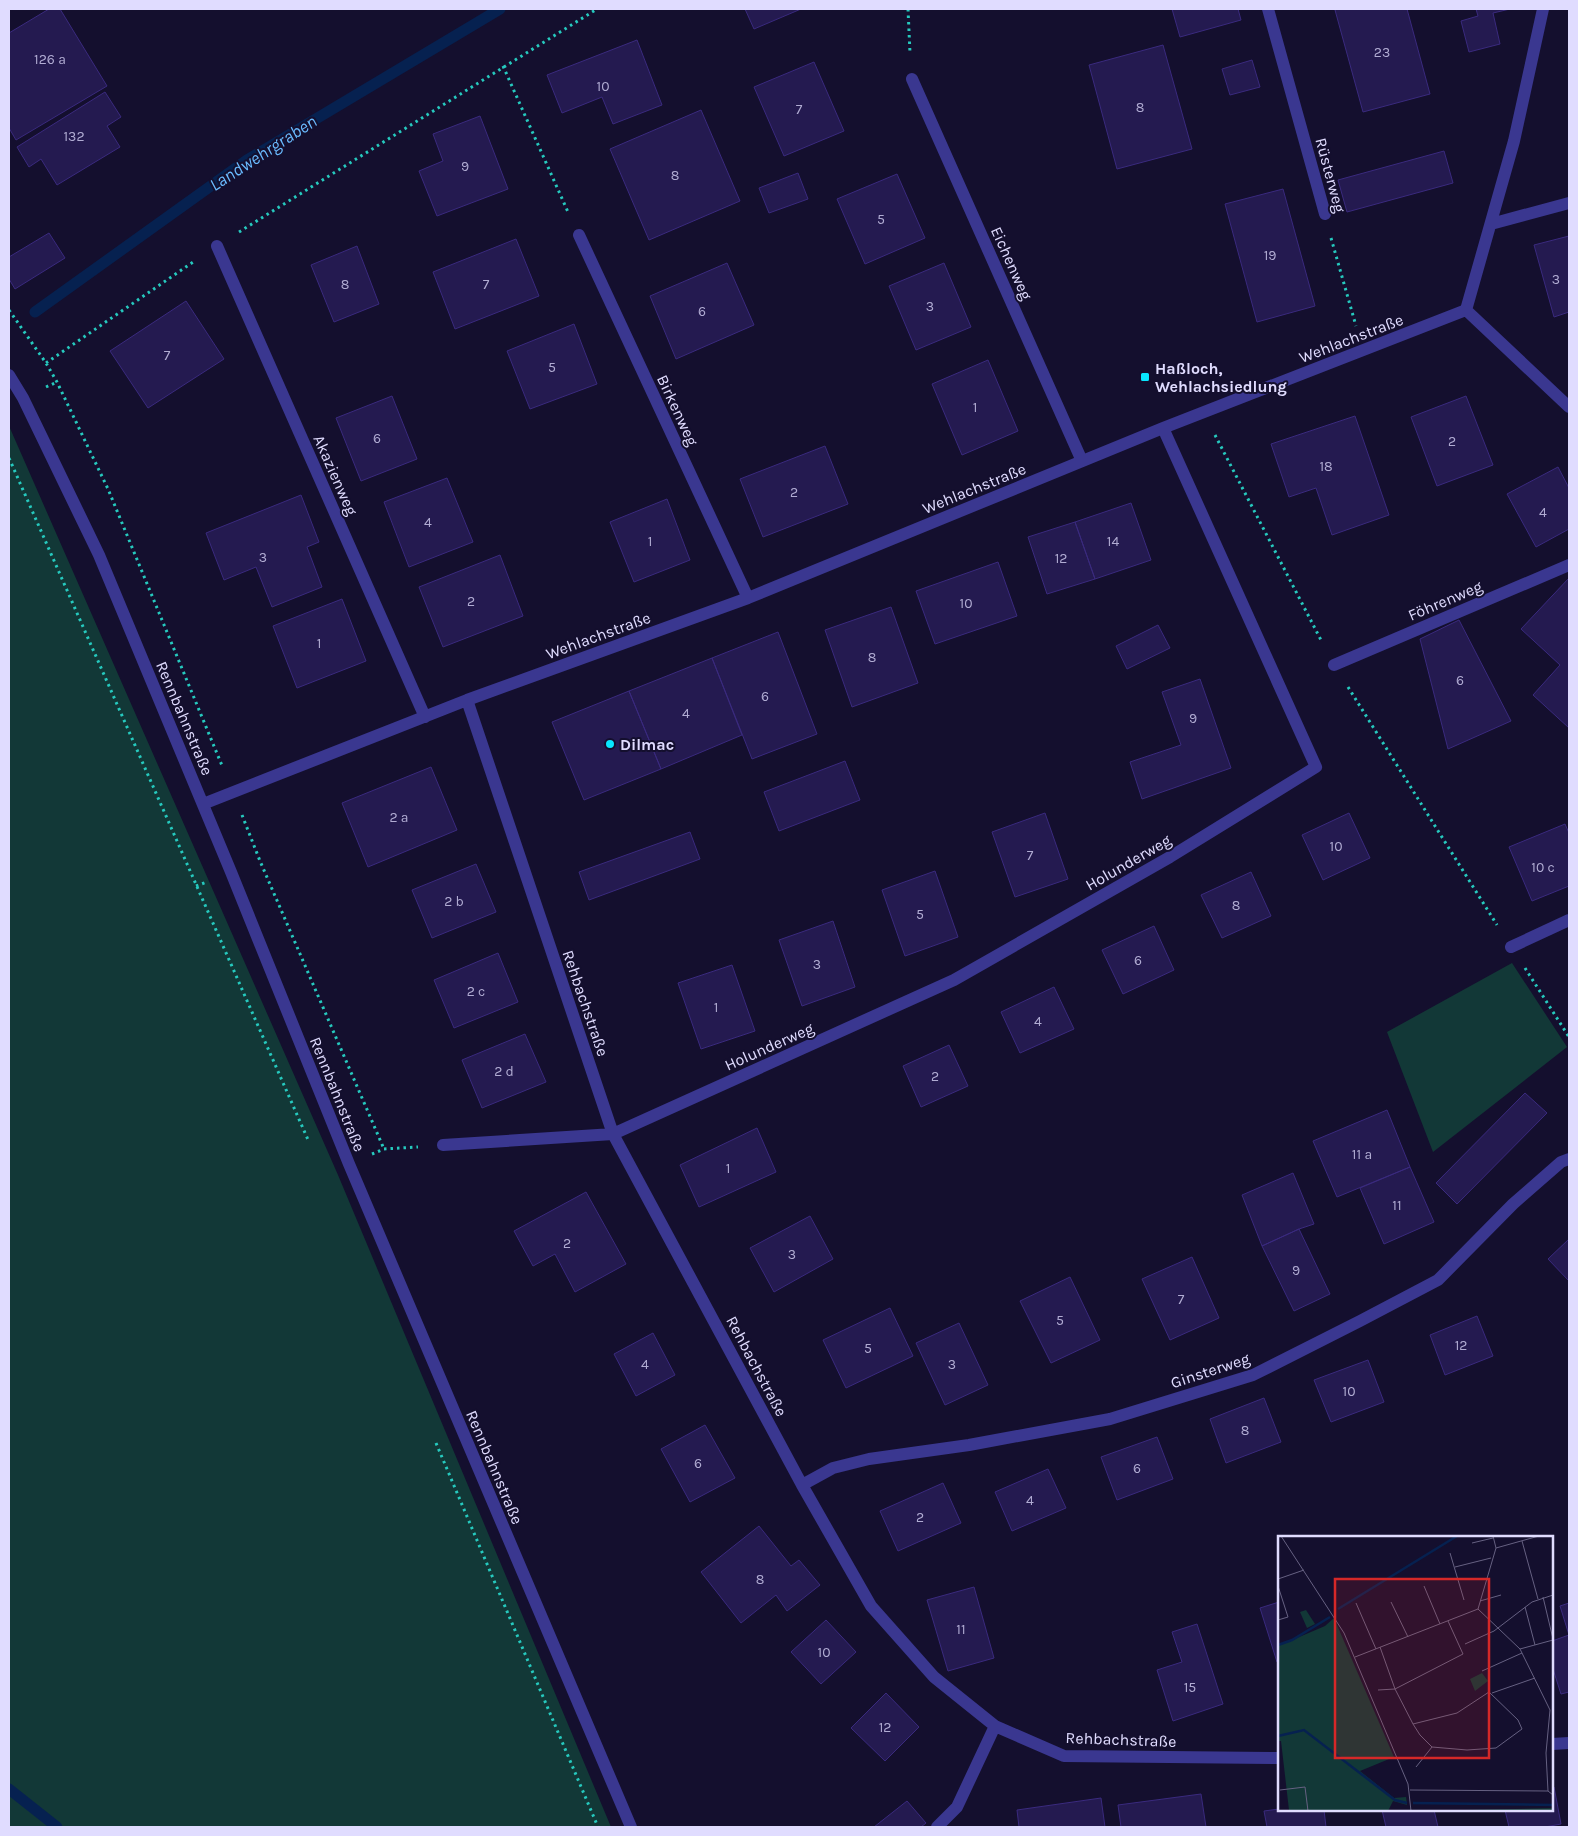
<svg xmlns="http://www.w3.org/2000/svg" width="1578" height="1836" viewBox="0 0 1578 1836" font-family="Karla,sans-serif">
	<style>
		.green { fill: #123837 }
		.lines { fill: none; stroke-linecap: round; stroke-linejoin: round }
		.stream { stroke: #062150; stroke-width: 11 }
		.building { fill: #241a50; stroke: #3a2a7e }
		.path { stroke: #26c9be; stroke-width: 3; stroke-dasharray: 2.5 4; stroke-linecap: butt }
		.minor { stroke: #3a3790; stroke-width: 12 }
		.poi-dot { fill: #08e7ff; stroke: #140f2e; stroke-width: 2 }
		.labels { text-anchor: middle; stroke-width: 4; stroke-linejoin: round; paint-order: stroke }
		.number-label { font-size: 14px; fill: #b1acd3 }
		.street-label { font-size: 16px; fill: #e0dcff; stroke: #140f2e }
		.poi-label { font-size: 16px; font-weight: bold; fill: #e0dcff; stroke: #140f2e; text-anchor: start }
		.water-label { font-size: 18px; font-style: italic; fill: #6abbff; stroke: #140f2e }
		.inset-river { fill: none; stroke: #062150; stroke-width: 2.5 }
		.inset-road { fill: none; stroke: #666182; stroke-width: 1 }
		.view { fill: #d62828; fill-opacity: 0.15; stroke: #d62828; stroke-width: 2.5 }
		.inset-edge { fill: none; stroke: #e0dcff; stroke-width: 2.5 }
	</style>
	<rect width="100%" height="100%" fill="#140f2e"/>
	<path class="green" d="M9,426L338,1175L611,1827H9Z
		M1512,963L1567,1047L1433,1152L1387,1032Z"/>
	<g class="lines">
		<path class="stream" d="M35,312L247,160L500,9
			M9,1789L57,1827"/>
	</g>
	<path class="building" d="M49,9H60L107,86L16,140L9,128V33Z
		M745,9H801L754,29Z
		M1172,9H1238L1241,20L1180,37Z
		M1338,9H1407L1430,94L1363,112L1335,10Z
		M1476,9H1510L1493,13L1500,44L1469,52L1461,21L1478,16Z
		M637,40L662,105L613,124L602,97L562,113L547,75Z
		M1163,45L1192,149L1117,169L1089,65Z
		M1252,60L1260,87L1230,95L1222,69Z
		M814,62L844,131L784,156L754,87Z
		M105,92L121,117L107,126L120,147L57,185L41,159L29,167L17,147Z
		M701,110L740,201L649,240L610,149Z
		M480,116L508,189L437,216L419,171L443,161L433,134Z
		M1444,151L1453,183L1347,212L1338,180Z
		M798,173L808,199L769,213L759,188Z
		M897,174L925,238L865,264L837,199Z
		M1283,189L1315,306L1257,322L1225,204Z
		M49,233L65,258L15,289L9,279V257Z
		M1569,236V312L1554,317L1534,245Z
		M516,239L539,296L455,329L433,272Z
		M357,246L379,304L334,322L311,265Z
		M727,263L754,325L676,359L650,296Z
		M944,263L971,327L916,350L889,286Z
		M186,301L224,359L148,408L110,351Z
		M574,324L597,384L530,409L507,351Z
		M988,360L1018,431L962,455L932,384Z
		M392,396L417,459L361,481L336,418Z
		M1466,396L1493,465L1437,486L1411,417Z
		M1355,416L1389,515L1332,535L1316,488L1289,497L1271,444Z
		M825,446L848,504L763,537L740,479Z
		M1558,467L1569,488V529L1536,547L1507,494Z
		M447,478L473,542L409,567L384,502Z
		M301,495L319,542L307,547L322,587L272,607L256,567L224,580L206,533Z
		M667,499L690,560L634,582L610,522Z
		M1131,503L1151,560L1095,579L1075,522Z
		M1075,522L1095,579L1047,594L1028,537Z
		M500,555L523,616L443,647L419,587Z
		M998,562L1017,616L935,644L916,591Z
		M1569,578V728L1533,695L1560,665L1521,629Z
		M342,599L366,661L297,688L273,626Z
		M891,607L918,683L852,707L825,630Z
		M1459,620L1511,721L1448,749L1420,639Z
		M1158,625L1170,648L1127,669L1116,646Z
		M778,632L817,734L752,759L712,658Z
		M712,658L742,735L661,769L629,691Z
		M1200,679L1231,768L1142,799L1130,762L1181,745L1162,692Z
		M629,691L661,769L584,800L552,722Z
		M845,761L860,800L779,831L764,792Z
		M431,767L457,830L368,867L342,803Z
		M1045,813L1068,879L1015,897L992,832Z
		M1349,813L1370,858L1323,880L1302,835Z
		M1565,824L1569,833V886L1532,901L1509,847Z
		M690,832L700,859L589,900L579,872Z
		M476,864L496,912L432,938L412,890Z
		M935,871L958,937L905,956L882,890Z
		M1251,872L1271,916L1222,938L1201,895Z
		M833,921L855,987L802,1006L779,940Z
		M1154,926L1174,970L1123,994L1102,950Z
		M498,953L518,1002L454,1028L434,980Z
		M732,965L755,1031L701,1049L678,983Z
		M1054,987L1074,1029L1020,1053L1001,1012Z
		M525,1034L546,1082L482,1108L462,1060Z
		M949,1045L968,1086L921,1107L903,1066Z
		M1525,1093L1547,1113L1457,1204L1436,1183Z
		M1387,1110L1410,1167L1337,1197L1313,1141Z
		M757,1128L776,1172L699,1207L680,1165Z
		M1410,1167L1434,1222L1384,1244L1360,1188Z
		M1293,1173L1314,1224L1299,1229L1262,1246L1242,1195Z
		M586,1192L626,1264L575,1292L555,1254L533,1266L514,1231Z
		M810,1216L833,1259L774,1292L750,1248Z
		M1299,1229L1330,1294L1294,1311L1262,1246Z
		M1569,1239V1281L1548,1259Z
		M1192,1257L1219,1318L1170,1340L1142,1279Z
		M1070,1277L1100,1340L1051,1363L1020,1301Z
		M890,1308L913,1356L846,1388L823,1340Z
		M1477,1316L1493,1356L1445,1375L1430,1335Z
		M959,1323L988,1385L945,1405L916,1343Z
		M653,1333L675,1375L636,1396L614,1354Z
		M1368,1360L1384,1402L1331,1422L1314,1380Z
		M1264,1398L1281,1442L1226,1463L1210,1419Z
		M705,1425L735,1478L690,1502L661,1449Z
		M1157,1437L1173,1479L1117,1500L1101,1457Z
		M1048,1469L1066,1508L1012,1531L995,1492Z
		M943,1483L961,1523L898,1551L880,1511Z
		M759,1526L791,1566L799,1560L820,1585L787,1611L776,1595L741,1623L701,1572Z
		M974,1587L994,1658L948,1671L927,1600Z
		M1279,1602V1661L1277,1662L1260,1608Z
		M1569,1603V1692L1561,1694L1552,1666V1641L1569,1635L1560,1606Z
		M826,1620L856,1652L821,1684L791,1652Z
		M1197,1624L1223,1704L1173,1721L1157,1670L1182,1662L1172,1632Z
		M886,1693L919,1727L885,1761L851,1728Z
		M1552,1787H1554L1561,1824L1545,1827H1509L1505,1810H1552Z
		M1201,1794L1206,1827H1121L1118,1805Z
		M1101,1798L1105,1827H1019L1017,1810Z
		M907,1801L926,1823L921,1827H874Z
		M1279,1809L1324,1810L1326,1827H1267L1264,1811Z
		M1382,1810H1434L1438,1827H1386Z"/>
	<g class="lines">
		<path class="path" d="M908,9L910,53
			M503,66L568,212
			M239,232L597,9
			M1331,238L1356,326
			M9,310L46,363L57,382L108,489L223,768
			M46,363L196,260
			M46,387L57,382
			M1215,435L1322,642
			M9,458L309,1142
			M1348,687L1497,925
			M242,815L260,861L384,1149
			M196,886L207,882
			M1525,968L1569,1037
			M372,1154L384,1149L418,1147
			M436,1443L598,1827"/>
		<path class="minor" d="M1268,9L1325,214
			M912,79L1082,461
			M1491,224L1569,203
			M579,235L748,598
			M217,246L425,717
			M1466,310L1514,141L1543,9
			M1466,310L1569,407
			M9,375L23,398L99,555L231,872L349,1164L631,1827
			M1334,665L1569,565
			M467,700L613,1134L802,1485L871,1606L934,1677L995,1726L1064,1756L1279,1758
			M203,804L467,700L748,598L1163,428L1466,310
			M1511,947L1569,920
			M443,1145L613,1134L954,980L1170,857L1316,767L1163,428
			M802,1485L833,1468L869,1459L969,1445L1110,1419L1253,1375L1360,1321L1438,1280L1513,1204L1561,1162L1569,1159
			M1552,1744L1569,1743
			M937,1827L957,1807L995,1726"/>
	</g>
	<g class="poi-dot">
		<rect x="1140" y="372" width="10" height="10" rx="2.5"/>
		<circle cx="610" cy="744" r="5"/>
	</g>
	<g class="labels">
		<g class="number-label">
			<text x="1382" y="57">23</text>
			<text x="50" y="64">126 a</text>
			<text x="603" y="91">10</text>
			<text x="1140" y="112">8</text>
			<text x="799" y="114">7</text>
			<text x="74" y="141">132</text>
			<text x="465" y="171">9</text>
			<text x="675" y="180">8</text>
			<text x="881" y="224">5</text>
			<text x="1270" y="260">19</text>
			<text x="1556" y="284">3</text>
			<text x="345" y="289">8</text>
			<text x="486" y="289">7</text>
			<text x="930" y="311">3</text>
			<text x="702" y="316">6</text>
			<text x="167" y="360">7</text>
			<text x="552" y="372">5</text>
			<text x="975" y="412">1</text>
			<text x="377" y="443">6</text>
			<text x="1452" y="446">2</text>
			<text x="1326" y="471">18</text>
			<text x="794" y="497">2</text>
			<text x="1543" y="517">4</text>
			<text x="428" y="527">4</text>
			<text x="650" y="546">1</text>
			<text x="1113" y="546">14</text>
			<text x="263" y="562">3</text>
			<text x="1061" y="563">12</text>
			<text x="471" y="606">2</text>
			<text x="966" y="608">10</text>
			<text x="319" y="648">1</text>
			<text x="872" y="662">8</text>
			<text x="1460" y="685">6</text>
			<text x="765" y="701">6</text>
			<text x="686" y="718">4</text>
			<text x="1193" y="723">9</text>
			<text x="399" y="822">2 a</text>
			<text x="1336" y="851">10</text>
			<text x="1030" y="860">7</text>
			<text x="1543" y="872">10 c</text>
			<text x="454" y="906">2 b</text>
			<text x="1236" y="910">8</text>
			<text x="920" y="919">5</text>
			<text x="1138" y="965">6</text>
			<text x="817" y="969">3</text>
			<text x="476" y="996">2 c</text>
			<text x="716" y="1012">1</text>
			<text x="1038" y="1026">4</text>
			<text x="504" y="1076">2 d</text>
			<text x="935" y="1081">2</text>
			<text x="1362" y="1159">11 a</text>
			<text x="728" y="1173">1</text>
			<text x="1397" y="1210">11</text>
			<text x="567" y="1248">2</text>
			<text x="792" y="1259">3</text>
			<text x="1296" y="1275">9</text>
			<text x="1181" y="1304">7</text>
			<text x="1060" y="1325">5</text>
			<text x="1461" y="1350">12</text>
			<text x="868" y="1353">5</text>
			<text x="645" y="1369">4</text>
			<text x="952" y="1369">3</text>
			<text x="1349" y="1396">10</text>
			<text x="1245" y="1435">8</text>
			<text x="698" y="1468">6</text>
			<text x="1137" y="1473">6</text>
			<text x="1030" y="1505">4</text>
			<text x="920" y="1522">2</text>
			<text x="760" y="1584">8</text>
			<text x="961" y="1634">11</text>
			<text x="824" y="1657">10</text>
			<text x="1190" y="1692">15</text>
			<text x="885" y="1732">12</text>
		</g>
		<g class="street-label">
			<text transform="translate(1331 175) rotate(75)" y="6">Rüsterweg</text>
			<text transform="translate(1012 263) rotate(66)" y="6">Eichenweg</text>
			<text transform="translate(1351 338) rotate(-21)" y="6">Wehlachstraße</text>
			<text transform="translate(678 410) rotate(65)" y="6">Birkenweg</text>
			<text transform="translate(336 475) rotate(66)" y="6">Akazienweg</text>
			<text transform="translate(974 488) rotate(-22)" y="6">Wehlachstraße</text>
			<text transform="translate(1445 600) rotate(-23)" y="6">Föhrenweg</text>
			<text transform="translate(598 635) rotate(-20)" y="6">Wehlachstraße</text>
			<text transform="translate(185 718) rotate(67)" y="6">Rennbahnstraße</text>
			<text transform="translate(1128 862) rotate(-30)" y="6">Holunderweg</text>
			<text transform="translate(586 1003) rotate(71)" y="6">Rehbachstraße</text>
			<text transform="translate(769 1046) rotate(-24)" y="6">Holunderweg</text>
			<text transform="translate(338 1094) rotate(68)" y="6">Rennbahnstraße</text>
			<text transform="translate(757 1366) rotate(62)" y="6">Rehbachstraße</text>
			<text transform="translate(1210 1370) rotate(-18)" y="6">Ginsterweg</text>
			<text transform="translate(495 1467) rotate(67)" y="6">Rennbahnstraße</text>
			<text transform="translate(1121 1739) rotate(2)" y="6">Rehbachstraße</text>
		</g>
		<g class="poi-label">
			<text x="1155" y="374">Haßloch,<tspan x="1155" dy="18">Wehlachsiedlung</tspan></text>
			<text x="620" y="750">Dilmac</text>
		</g>
		<g class="water-label">
			<text transform="translate(263 153) rotate(-33)" y="6">Landwehrgraben</text>
		</g>
	</g>
	<g transform="translate(1278 1536)">
		<rect width="275" height="275" fill="#140f2e"/>
		<path d="M28,74L37,88L29,92L22,76ZM56,82L116,221L82,235L116,262L128,261L129,269L115,265L110,275H6L11,274L3,205H0V110L47,90ZM204,137L210,145L197,155L192,143ZM275,272V275H137L236,273Z" fill="#123837"/>
		<path class="inset-river" d="M60,73L179,0M0,109L14,104L52,81M0,200L26,194L117,264L129,267M135,267L275,269"/>
		<path class="inset-road" d="M3,0L66,97L130,248L133,275M244,5L260,63M194,7L215,2M218,12L261,0M172,17L186,64M177,31L213,22M0,43L26,34M0,50L10,81L0,84M146,50L162,88M265,61L275,103M202,65L223,59M113,66L130,101M78,67L98,113M247,71L257,109M200,73L242,113L272,174L268,217L270,255M200,73L218,12L215,0M187,108L216,95L254,66L275,59M102,111L117,153L135,188L142,199L154,211L189,214L218,212L244,193L240,184L211,156L179,177L135,188M242,113L275,104M77,121L200,73M204,135L244,117M100,154L117,153L185,118L170,85M214,157L257,142M138,231L154,211M2,254L27,251L30,275M132,254L270,255L275,259"/>
		<path class="view" d="M57,43H211V222H57Z"/>
		<rect width="275" height="275" class="inset-edge"/>
	</g>
	<rect width="1578" height="1836" fill="none" stroke="#e0dcff" stroke-width="20"/>
</svg>
